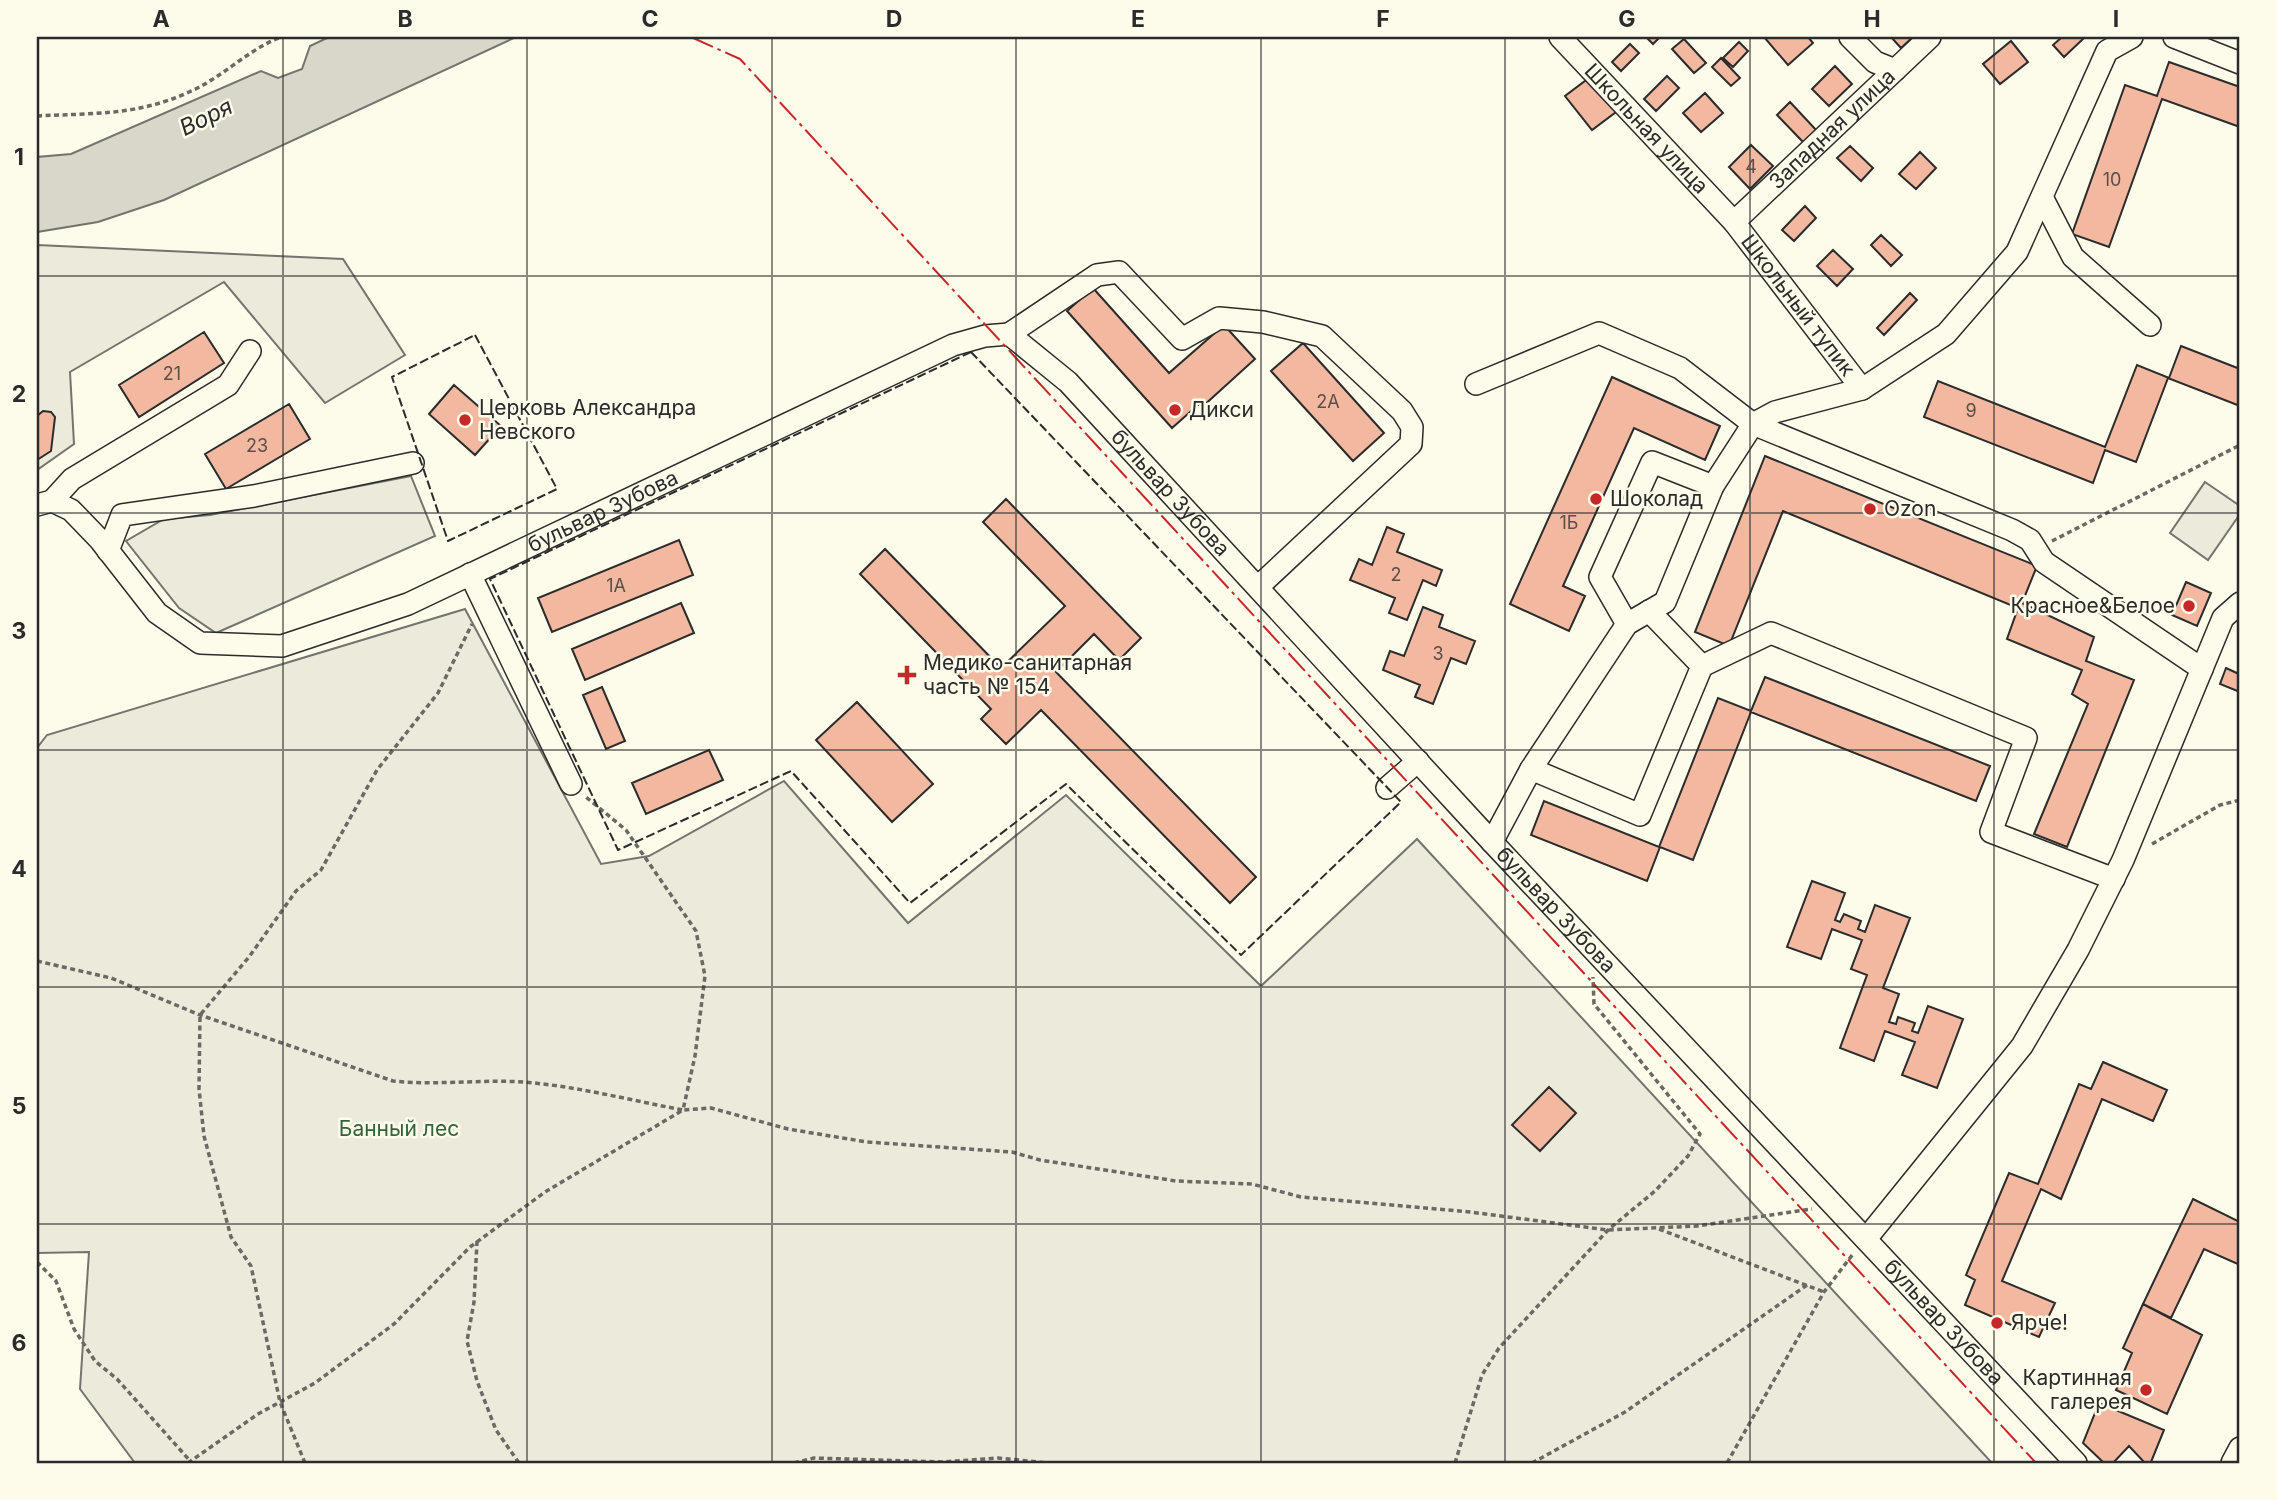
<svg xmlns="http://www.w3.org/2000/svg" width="2277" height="1500" viewBox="0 0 2277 1500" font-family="Inter,sans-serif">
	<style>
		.green { fill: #ecebdb; stroke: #74746e; stroke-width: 2 }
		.water { fill: #d8d7c9; stroke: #74746e; stroke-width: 2 }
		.building { fill: #f2b8a0; stroke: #2b2b2b; stroke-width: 2 }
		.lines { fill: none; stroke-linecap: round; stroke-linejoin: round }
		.minor-casing { stroke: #2b2b2b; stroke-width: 24 }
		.path { stroke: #6a6964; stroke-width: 3.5; stroke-dasharray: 5 3.5; stroke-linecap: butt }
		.minor { stroke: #fdfbea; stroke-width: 21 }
		.fence { stroke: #2b2b2b; stroke-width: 2; stroke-dasharray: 9 3.5; stroke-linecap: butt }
		.power { stroke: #c62828; stroke-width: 2; stroke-dasharray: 24 5 3.5 5; stroke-linecap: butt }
		.grid { fill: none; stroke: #2b2b2b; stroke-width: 2; stroke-opacity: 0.55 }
		.poi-dot { fill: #c62828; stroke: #fdfbea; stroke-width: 2.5 }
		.labels { text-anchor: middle; stroke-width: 5; stroke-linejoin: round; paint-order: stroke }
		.number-label { font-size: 18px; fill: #5d4e48 }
		.street-label { font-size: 21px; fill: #2b2b2b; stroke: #fdfbea }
		.poi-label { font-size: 21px; fill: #2b2b2b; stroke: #fdfbea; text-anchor: start }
		.park-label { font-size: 21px; fill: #34623c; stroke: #fdfbea }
		.water-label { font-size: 23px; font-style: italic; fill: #2b2b2b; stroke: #fdfbea }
		.neatline { fill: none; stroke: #2b2b2b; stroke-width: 2.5 }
		.grid-label { font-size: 23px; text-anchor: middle; font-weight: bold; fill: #2b2b2b }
	</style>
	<rect width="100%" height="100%" fill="#fdfbea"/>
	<path class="green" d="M37,245L343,259L405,355L325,403L224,282L70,372L74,444L37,470Z
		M411,476L435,536L216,633L179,608L126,541L164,519L210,515Z
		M2205,482L2240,506V514L2208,560L2170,533Z
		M465,609L601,864L649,856L784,781L908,923L1066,795L1261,986L1417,839L1992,1463H135L80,1389L89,1252L37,1253V748L47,735Z"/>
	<path class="water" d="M329,37H516L164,200L98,222L37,232V157L71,154L261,71L278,78L302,69L310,46Z"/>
	<path class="building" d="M1646,37H1660L1653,44Z
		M1764,37H1808L1813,43L1788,65Z
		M1891,37H1913L1901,48Z
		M2062,37H2082L2084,38L2064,57L2053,45Z
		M1684,39L1706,63L1694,73L1672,49Z
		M2011,41L2028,62L2000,84L1983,64Z
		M1739,42L1748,51L1733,67L1723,58Z
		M1630,44L1639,53L1621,71L1612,62Z
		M1721,58L1740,78L1731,86L1712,67Z
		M2169,62L2240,87V127L2162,99L2109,247L2072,234L2125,85L2157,96Z
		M1835,66L1852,84L1829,106L1812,89Z
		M1667,76L1679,88L1656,111L1644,99Z
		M1589,78L1616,112L1592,130L1565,96Z
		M1705,93L1723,113L1701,132L1683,113Z
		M1790,102L1817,131L1804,143L1777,115Z
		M1751,145L1773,166L1750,189L1729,167Z
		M1850,146L1873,168L1861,181L1837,158Z
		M1920,152L1936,168L1916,189L1899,174Z
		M1805,206L1816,218L1794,241L1782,230Z
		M1881,235L1902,255L1891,266L1871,245Z
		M1833,250L1853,269L1837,286L1817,266Z
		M1093,288L1169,373L1224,325L1255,359L1202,407L1199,404L1172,428L1067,311Z
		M1910,293L1917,300L1884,335L1877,328Z
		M204,332L224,363L139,417L119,385Z
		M1303,343L1384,433L1353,461L1271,371Z
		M2181,346L2240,369V406L2168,378L2136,462L2105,450L2093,483L1924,417L1938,381L2105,447L2137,365L2169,378Z
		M1612,377L1720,426L1705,460L1634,428L1563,586L1585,596L1569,631L1510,604Z
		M454,385L501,426L475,455L429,414Z
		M289,404L310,439L226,489L205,454Z
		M43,411L51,412L55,417L51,451L37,460V416Z
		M1765,456L2037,566L2022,603L2094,637L2086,661L2134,680L2067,847L2034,834L2088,704L2072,694L2082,670L2007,639L2018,608L1783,511L1729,646L1695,632Z
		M1006,499L1141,638L1119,660L1094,634L1056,672L1256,877L1230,903L1041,710L1006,744L981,719L991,709L860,574L885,549L1001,668L1065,606L983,522Z
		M1387,527L1404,534L1397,552L1442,570L1436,586L1423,580L1407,620L1389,613L1395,598L1350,580L1359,559L1372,565Z
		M679,540L693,575L552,632L538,598Z
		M2186,582L2211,593L2197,626L2172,615Z
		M681,603L694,633L585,680L572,649Z
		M1423,607L1443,615L1439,627L1475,641L1466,664L1451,658L1433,704L1415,697L1420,685L1383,670L1390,651L1404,656Z
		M2226,668L2239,674L2240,671V692L2220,684Z
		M1765,677L1990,766L1976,801L1751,712L1693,860L1660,847L1647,881L1531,835L1544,801L1659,847L1718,698L1751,711Z
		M602,687L625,741L606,749L583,695Z
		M857,702L933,784L892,822L816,740Z
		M709,750L723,780L646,814L632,783Z
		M1812,881L1845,893L1835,920L1840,922L1844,914L1861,921L1858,929L1865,932L1875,905L1910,918L1883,988L1899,994L1889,1022L1896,1024L1898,1017L1915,1023L1912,1031L1918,1033L1928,1006L1963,1019L1937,1088L1902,1075L1915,1042L1885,1031L1874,1061L1840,1048L1867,975L1851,969L1862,940L1832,929L1821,959L1787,947Z
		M2103,1062L2167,1090L2153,1121L2102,1099L2061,1199L2041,1189L2002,1281L2055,1303L2039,1337L1965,1305L1975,1280L1966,1275L2009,1173L2038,1184L2079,1084L2091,1089Z
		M1549,1087L1576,1113L1540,1151L1512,1125Z
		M2193,1199L2240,1222V1265L2204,1249L2171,1318L2143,1304Z
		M2143,1304L2202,1335L2167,1414L2116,1390L2132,1353L2123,1348Z
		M2099,1403L2164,1430L2151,1462H2144L2129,1446L2113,1463H2104L2083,1443Z"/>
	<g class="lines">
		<g class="minor-casing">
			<g id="minor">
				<path id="s1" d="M1560,37L1734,222L1862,389"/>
				<path d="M1850,37L1875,62L1895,70"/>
				<path d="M2174,37L2240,63"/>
				<path d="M2042,197L2073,257L2150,325"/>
				<path id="s2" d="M1734,222L1930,37"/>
				<path d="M1009,334L1097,275L1119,272L1182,339L1219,318L1263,322L1322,336L1402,411L1412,427L1411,444L1259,586"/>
				<path d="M1476,384L1599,333L1680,368L1753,424L2012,530L2030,540L2044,562L2202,669"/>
				<path d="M52,501L72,479L228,385L250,351"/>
				<path id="s3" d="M37,505L52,501L71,510L100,540L157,613L200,643L282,646L408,604L953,345L985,336L1009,334L1068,382L1492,842L2076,1463"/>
				<path d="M108,551L122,515L254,496L413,463"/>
				<path d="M470,574L571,784"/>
				<path d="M1627,624L1600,577L1652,462L1713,486"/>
				<path d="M1702,666L1771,633L2026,738L1991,832L2114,879"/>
				<path d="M1531,769L1640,815L1702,666L1649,611"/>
				<path d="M1387,788L1418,761"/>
				<path d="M1492,842L1531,769L1627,624L1665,602L1713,486L1753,424L1775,412L1862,389L1946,334L2017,252L2107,51L2132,37"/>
				<path d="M1866,1239L2022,1046L2078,950L2123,860L2223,618L2240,603"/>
				<path d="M2232,1463L2240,1448"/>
			</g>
		</g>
		<path class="path" d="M37,116C92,113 137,116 189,92C222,78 247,50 281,37
			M2052,541L2240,445
			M2152,844L2220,805L2240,800
			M37,961L111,978L200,1015L393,1081C440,1086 487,1078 534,1083C584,1088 634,1101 683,1110L695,1056L705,976L696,931L626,830L586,797
			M1659,1229L1824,1292
			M477,1241L474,1302L467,1341L477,1381L496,1430L519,1463
			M37,1262L56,1281L74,1329L95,1361L117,1379L192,1463
			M188,1463L258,1414L315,1383L394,1324L470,1247L545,1192L683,1110L711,1108L788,1129L867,1142L1012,1152L1040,1160L1176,1181L1252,1184L1301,1197L1470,1212L1608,1230L1697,1226L1812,1209
			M305,1463L280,1402L251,1266L231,1237L204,1136L199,1089L200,1015L249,957L296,891L321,870L377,770L438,693L472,624
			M794,1463L814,1458L942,1462L998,1458L1048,1463
			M1093,1463H1171
			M1455,1463L1482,1375L1499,1348L1608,1230L1655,1191L1688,1156L1700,1134L1594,1004L1593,977
			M1532,1463L1625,1412L1807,1285
			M1727,1463L1824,1292L1853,1254"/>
		<use href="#minor" class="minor"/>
		<path class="fence" d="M475,335L557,489L448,541L392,377Z
			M971,352L1401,802L1241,955L1066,784L910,903L791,771L618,850L490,579Z"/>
		<path class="power" d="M691,37L740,59L2036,1463"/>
	</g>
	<path class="grid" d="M283,37V1463M527,37V1463M772,37V1463M1016,37V1463M1261,37V1463M1505,37V1463M1750,37V1463M1994,37V1463M37,276H2240M37,513H2240M37,750H2240M37,987H2240M37,1224H2240"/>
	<g class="poi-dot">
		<circle cx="1175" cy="410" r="7"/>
		<circle cx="465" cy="420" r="7"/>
		<circle cx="1596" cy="499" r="7"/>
		<circle cx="1870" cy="509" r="7"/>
		<circle cx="2189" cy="606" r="7"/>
		<path d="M903.5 664.5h7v7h7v7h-7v7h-7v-7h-7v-7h7z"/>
		<circle cx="1997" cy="1323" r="7"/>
		<circle cx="2146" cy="1390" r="7"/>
	</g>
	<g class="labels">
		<g class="number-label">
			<text x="1751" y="173">4</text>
			<text x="2112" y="186">10</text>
			<text x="172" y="380">21</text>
			<text x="1328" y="408">2А</text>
			<text x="1971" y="417">9</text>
			<text x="257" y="452">23</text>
			<text x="1569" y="529">1Б</text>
			<text x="1396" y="581">2</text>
			<text x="616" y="592">1А</text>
			<text x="1438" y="660">3</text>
		</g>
		<g class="street-label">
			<text dy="7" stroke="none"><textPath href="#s1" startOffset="126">Школьная улица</textPath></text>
			<text dy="7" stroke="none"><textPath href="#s2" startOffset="135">Западная улица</textPath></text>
			<text dy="7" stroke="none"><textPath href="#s1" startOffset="359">Школьный тупик</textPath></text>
			<text dy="7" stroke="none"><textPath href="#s3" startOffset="1326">бульвар Зубова</textPath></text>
			<text dy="7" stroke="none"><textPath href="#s3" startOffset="654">бульвар Зубова</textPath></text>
			<text dy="7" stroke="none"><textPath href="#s3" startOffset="1894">бульвар Зубова</textPath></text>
			<text dy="7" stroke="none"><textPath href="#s3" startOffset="2460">бульвар Зубова</textPath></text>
		</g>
		<g class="poi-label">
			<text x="479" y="415">Церковь Александра<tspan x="479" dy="24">Невского</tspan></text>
			<text x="1189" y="417">Дикси</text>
			<text x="1610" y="506">Шоколад</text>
			<text x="1884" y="516">Ozon</text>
			<text x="2175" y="613" text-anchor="end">Красное&amp;Белое</text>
			<text x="923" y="670">Медико-санитарная<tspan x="923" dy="24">часть № 154</tspan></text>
			<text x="2011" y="1330">Ярче!</text>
			<text x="2132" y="1385" text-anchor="end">Картинная<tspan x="2132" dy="24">галерея</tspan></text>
		</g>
		<g class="park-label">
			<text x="399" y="1136">Банный лес</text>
		</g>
		<g class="water-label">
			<text transform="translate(206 117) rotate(-26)" y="8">Воря</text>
		</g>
	</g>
	<rect width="2277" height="1500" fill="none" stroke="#fdfbea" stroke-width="77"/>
	<rect x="38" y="38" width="2200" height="1424" class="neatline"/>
	<g class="grid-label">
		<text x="161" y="27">A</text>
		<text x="405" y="27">B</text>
		<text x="650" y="27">C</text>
		<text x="894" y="27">D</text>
		<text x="1138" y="27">E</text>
		<text x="1383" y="27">F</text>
		<text x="1627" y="27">G</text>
		<text x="1872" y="27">H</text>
		<text x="2116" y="27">I</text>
		<text x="19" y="165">1</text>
		<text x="19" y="402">2</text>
		<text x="19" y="639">3</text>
		<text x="19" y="877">4</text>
		<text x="19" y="1114">5</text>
		<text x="19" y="1351">6</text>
	</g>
</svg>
